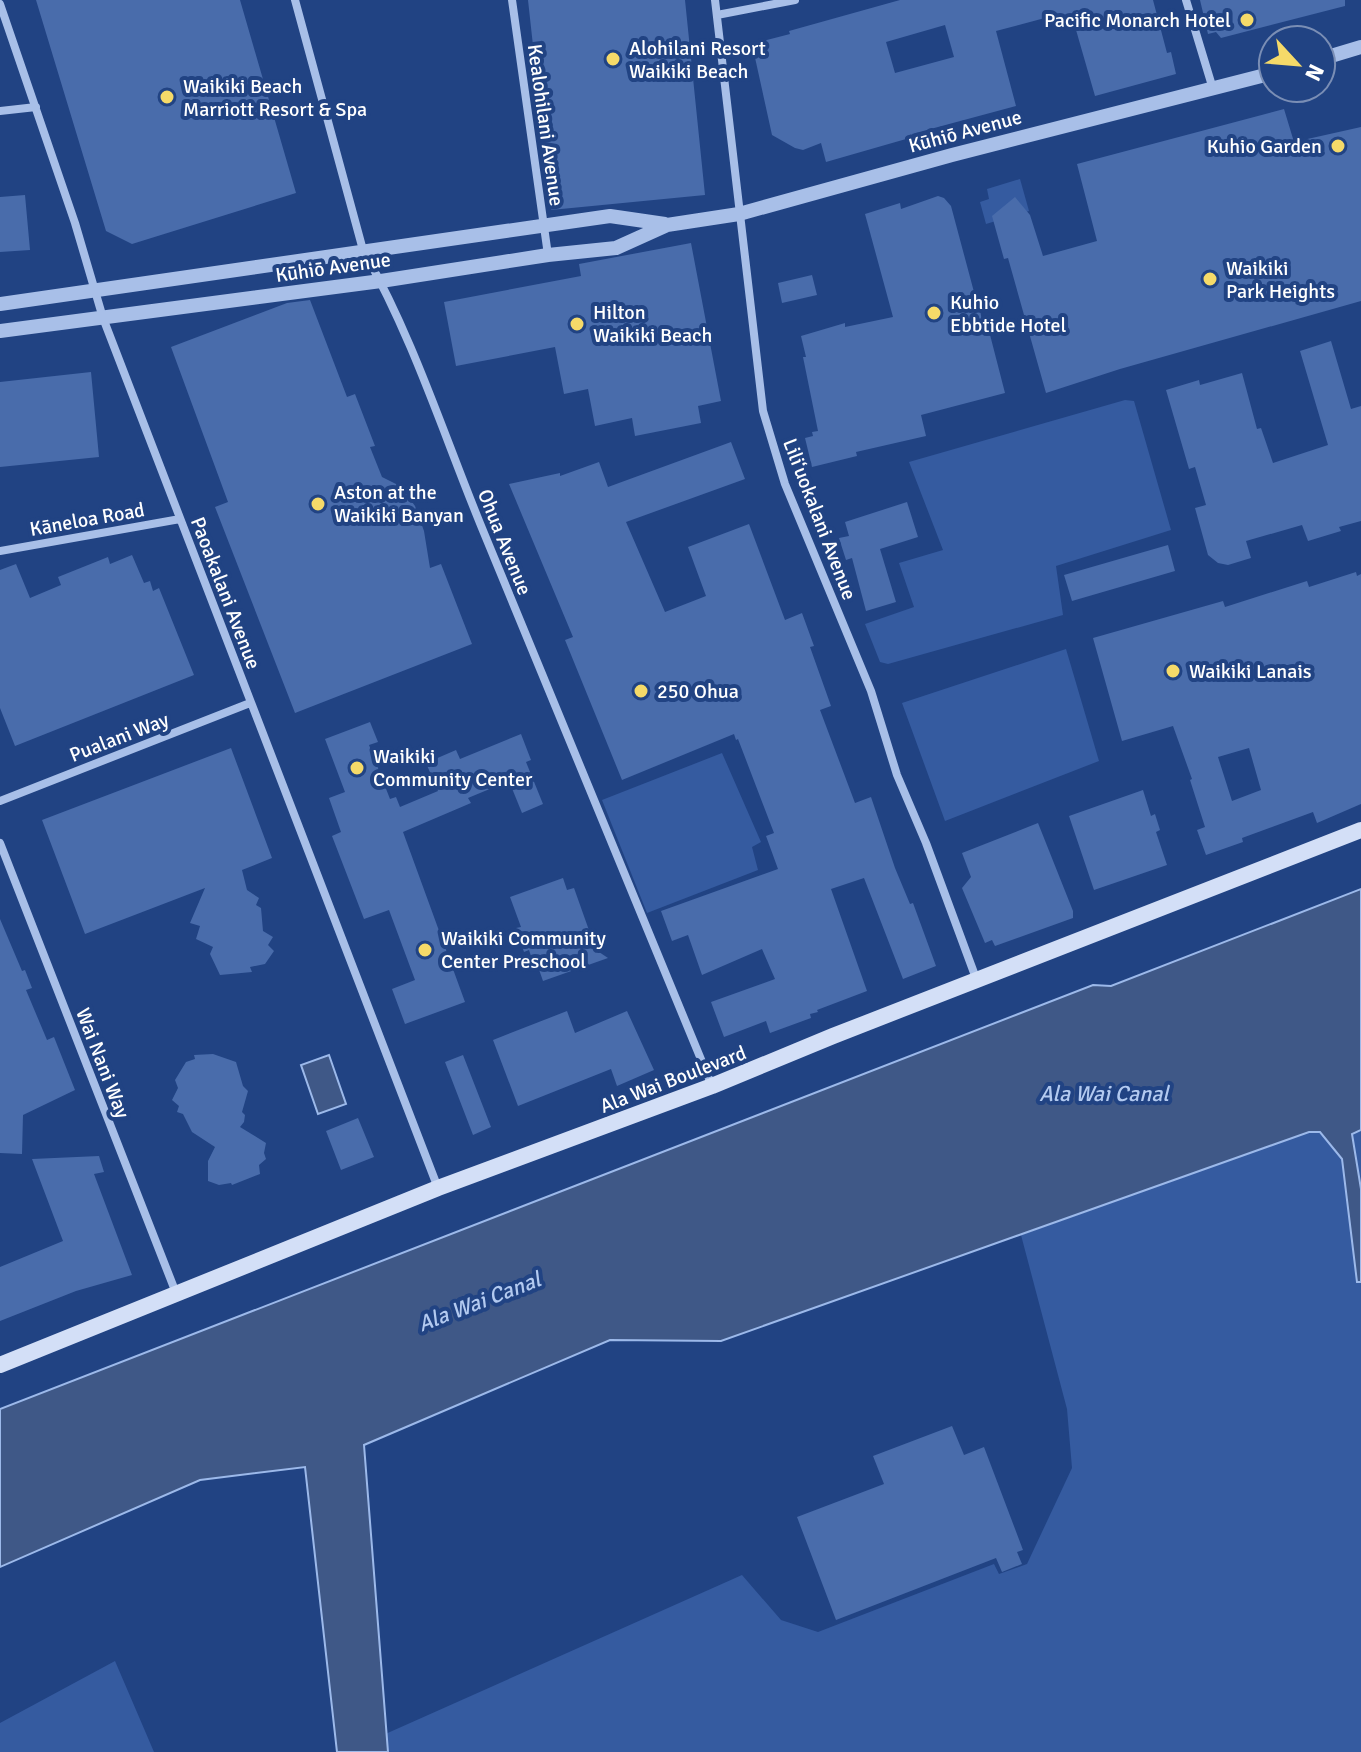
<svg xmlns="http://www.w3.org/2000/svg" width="1361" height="1752" viewBox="0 0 1361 1752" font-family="Signika,sans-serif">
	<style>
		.green { fill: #355ba0 }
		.water { fill: #3f5887; stroke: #9cb9ea; stroke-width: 2 }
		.building { fill: #496cab; fill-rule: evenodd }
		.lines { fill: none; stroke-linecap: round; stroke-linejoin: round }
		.minor { stroke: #a8bfe8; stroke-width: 8 }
		.tertiary { stroke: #a8bfe8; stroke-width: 14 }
		.secondary { stroke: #d3dff7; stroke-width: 16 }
		.poi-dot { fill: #f5da69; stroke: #214383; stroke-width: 3 }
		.labels { text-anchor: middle; stroke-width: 8; stroke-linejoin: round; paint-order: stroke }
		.poi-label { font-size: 20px; fill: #fff; stroke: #214383; text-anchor: start }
		.street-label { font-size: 20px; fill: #fff; stroke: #214383 }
		.water-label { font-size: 22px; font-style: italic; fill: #b3caf0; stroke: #214383 }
	</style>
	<rect width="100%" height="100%" fill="#214383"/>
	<path class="green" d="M1020,179L1029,211L986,224L980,202L989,199L987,189Z
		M1125,400L1134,401L1171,530L1056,566L1063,615L888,664L880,662L865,624L914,607L899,563L943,550L909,462Z
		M1066,649L1099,761L945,821L902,703Z
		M722,753L761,842L752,847L758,870L647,913L602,800Z
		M1361,1130V1752H345L742,1575L781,1620L818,1632L994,1564L999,1574L1027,1564L1072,1468L1067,1409L1021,1235L1309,1132L1352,1134Z
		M115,1661L154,1752H0V1723Z"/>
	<path class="water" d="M1361,889V1130L1352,1134L1361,1189V1282H1357L1342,1159L1320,1132H1309L721,1341L610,1340L364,1445L388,1752H337L305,1467L200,1480L0,1567V1409L1093,985L1111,986Z
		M329,1055L346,1104L318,1114L301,1065Z"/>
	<path class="building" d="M36,0H240L296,193L132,244L106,231Z
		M528,0H685L705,195L551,210Z
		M900,0H1153L1167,53L1171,52L1176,74L1095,96L1072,16L1057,20L1056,15L996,31L1016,106L912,134L913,137L826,162L821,143L803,150L795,148L772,135L752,44L790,34L789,31ZM945,25L954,57L895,73L886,42Z
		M1200,0H1345V6L1221,38L1216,32L1208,34Z
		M1284,109L1294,142L1361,127V301L1120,369L1046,393L1008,258L1004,259L992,216L1015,197L1030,215L1043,256L1097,241L1077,164Z
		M25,195L30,250L0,252V197Z
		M938,196L944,198L951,206L974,292L977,291L983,328L988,327L1005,393L921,415L926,436L856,452L857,456L812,467L805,438L813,436L812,432L818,431L803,357H806L801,336L845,323V327L893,317L865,214L900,203L901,209Z
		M691,243L721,401L698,406L701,423L635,436L632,418L595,426L588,389L564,394L555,347L456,366L444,302L581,276L579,264Z
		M812,275L817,295L782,303L778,283Z
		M310,300L347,397L355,394L375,446L370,447L382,477L400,486L415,506L424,531L430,568L441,564L472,644L295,713L215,507L228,502L171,347L287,303Z
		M1331,341L1351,409L1361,406V521L1339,527L1341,531L1308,541L1302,525L1246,541L1251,558L1228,565L1218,563L1208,555L1195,508L1206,505L1195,467L1189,469L1166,390L1199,380L1200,385L1242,373L1257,429L1261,428L1273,463L1328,445L1300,351Z
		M91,372L99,457L0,467V382Z
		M731,442L745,479L626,522L665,612L706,596L688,547L749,524L785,620L802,613L814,646L810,647L831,706L820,710L855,803L871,797L895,868L910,904L913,903L936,966L903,979L864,878L831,889L867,991L817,1010L818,1012L810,1014L811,1018L770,1033L766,1021L724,1037L711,1002L775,979L762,949L702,975L688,935L672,941L661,911L778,869L766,836L774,833L738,739L736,740L734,734L622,780L565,640L573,637L509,484L560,473V476L599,462L608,487Z
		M907,502L918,537L880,549L896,602L866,611L852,558L846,560L839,538L849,536L845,522Z
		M1168,545L1175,571L1072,601L1064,575Z
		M132,555L144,583L150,581L153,591L159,588L194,675L15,746L0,708V570L16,564L30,598L61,585L58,577L108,557L110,564Z
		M1356,572L1357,576L1361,574V804L1317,823L1313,812L1242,838L1243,842L1206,855L1197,830L1205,827L1190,780L1192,779L1173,726L1122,741L1093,638L1223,601L1225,607L1307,581L1309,587ZM1249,748L1261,790L1232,801L1218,757Z
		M370,722L378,742L369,745L390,799L396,797L400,807L438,791L426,763L456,750L460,759L521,734L531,760L526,762L543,804L522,813L509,781L468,798L471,803L403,832L465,1002L405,1024L392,989L415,980L389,910L364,919L332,836L341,832L329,798L345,792L325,739Z
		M231,748L272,858L242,870L247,890L259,898L256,905L261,908L263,931L273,937L268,945L274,951L265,964L250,967L252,972L220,975L210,954L213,947L196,939L200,926L190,923L205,888L85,934L42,820Z
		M1143,790L1151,816L1155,814L1160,830L1156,832L1167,865L1094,890L1069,816Z
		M1038,823L1073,911V918L995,946L992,940L985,943L962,888L971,877L962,853Z
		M563,878L567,890L574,888L596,950L608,958L543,981L535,958L532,959L529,950L524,952L516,928L521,927L510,897Z
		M0,919L22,971L25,970L32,988L26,990L47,1040L54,1037L75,1090L23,1115L22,1154L0,1153Z
		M567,1011L575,1033L627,1011L654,1070L617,1086L611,1069L518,1106L493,1040Z
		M213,1054L236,1062L243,1086L248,1091L242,1112L245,1115L244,1122L240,1127L266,1143L264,1153L266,1159L259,1165L260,1174L232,1185L231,1183L219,1185L208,1181V1161L215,1147L192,1132L183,1114L177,1112L179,1106L172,1100L178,1088L175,1080L186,1062L195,1059L194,1055Z
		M463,1055L491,1127L473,1135L445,1062Z
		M358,1118L374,1157L341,1170L326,1131Z
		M99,1156L104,1172L94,1174L132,1275L76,1291L0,1321V1267L63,1241L32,1159Z
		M952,1426L964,1455L984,1447L1023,1550L1017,1552L1022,1564L1002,1572L996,1558L836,1620L797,1517L884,1484L873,1456Z"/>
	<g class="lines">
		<path class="minor" d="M295,0L363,250C414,339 445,439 484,533C560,718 636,902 712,1086
			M512,0L548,255
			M715,0L763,411L785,484L871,691L897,775L926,843L977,981
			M1186,0L1213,89
			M0,4L75,223L103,318L438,1188
			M717,15L795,0
			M0,111L36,107
			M0,551L180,519
			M0,801L250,703
			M0,843L176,1293"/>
		<path class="tertiary" d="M1321,59L1361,47
			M0,304L610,216L665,224
			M0,331L381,281L548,255L616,248L667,225L739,214L952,155L1273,73"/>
		<path class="secondary" d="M0,1365L438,1188L712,1086L833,1036L1361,830"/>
	</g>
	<g class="poi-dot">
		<circle cx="1247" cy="20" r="8"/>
		<circle cx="613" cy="59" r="8"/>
		<circle cx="167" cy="97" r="8"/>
		<circle cx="1338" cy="146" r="8"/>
		<circle cx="1210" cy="279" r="8"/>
		<circle cx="934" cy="313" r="8"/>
		<circle cx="577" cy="324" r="8"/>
		<circle cx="318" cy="504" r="8"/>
		<circle cx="1173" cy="671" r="8"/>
		<circle cx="641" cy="691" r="8"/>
		<circle cx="357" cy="768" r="8"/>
		<circle cx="425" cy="950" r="8"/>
	</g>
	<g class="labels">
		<g class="poi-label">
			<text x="1231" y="27" text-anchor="end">Pacific Monarch Hotel</text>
			<text x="629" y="55">Alohilani Resort<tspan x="629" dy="23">Waikiki Beach</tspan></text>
			<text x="183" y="93">Waikiki Beach<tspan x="183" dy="23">Marriott Resort &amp; Spa</tspan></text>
			<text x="1322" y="153" text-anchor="end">Kuhio Garden</text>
			<text x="1226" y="275">Waikiki<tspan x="1226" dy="23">Park Heights</tspan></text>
			<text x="950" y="309">Kuhio<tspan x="950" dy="23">Ebbtide Hotel</tspan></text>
			<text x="593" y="319">Hilton<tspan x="593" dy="23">Waikiki Beach</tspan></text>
			<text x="334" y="499">Aston at the<tspan x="334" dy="23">Waikiki Banyan</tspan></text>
			<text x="1189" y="678">Waikiki Lanais</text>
			<text x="657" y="698">250 Ohua</text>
			<text x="373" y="763">Waikiki<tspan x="373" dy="23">Community Center</tspan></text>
			<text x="441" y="945">Waikiki Community<tspan x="441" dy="23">Center Preschool</tspan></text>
		</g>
		<g class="street-label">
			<text transform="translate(546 125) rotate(82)" y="7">Kealohilani Avenue</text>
			<text transform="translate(965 131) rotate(-15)" y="7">Kūhiō Avenue</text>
			<text transform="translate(333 267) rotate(-8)" y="7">Kūhiō Avenue</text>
			<text transform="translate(87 519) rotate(-10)" y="7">Kāneloa Road</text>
			<text transform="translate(820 519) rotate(69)" y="7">Liliʻuokalani Avenue</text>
			<text transform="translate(505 542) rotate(68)" y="7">Ohua Avenue</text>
			<text transform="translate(226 593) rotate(69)" y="7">Paoakalani Avenue</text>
			<text transform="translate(119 737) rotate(-21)" y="7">Pualani Way</text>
			<text transform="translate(103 1063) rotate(69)" y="7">Wai Nani Way</text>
			<text transform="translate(673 1079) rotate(-21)" y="7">Ala Wai Boulevard</text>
		</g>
		<g class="water-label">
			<text x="1104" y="1101">Ala Wai Canal</text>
			<text transform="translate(479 1301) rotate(-21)" y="8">Ala Wai Canal</text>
		</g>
	</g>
	<g transform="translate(1297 64) rotate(116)"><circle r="38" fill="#214383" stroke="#7a8eb5" stroke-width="2"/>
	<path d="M0-6L14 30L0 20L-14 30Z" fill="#f5da69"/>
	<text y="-12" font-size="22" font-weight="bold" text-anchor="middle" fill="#ffffff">N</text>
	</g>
</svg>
